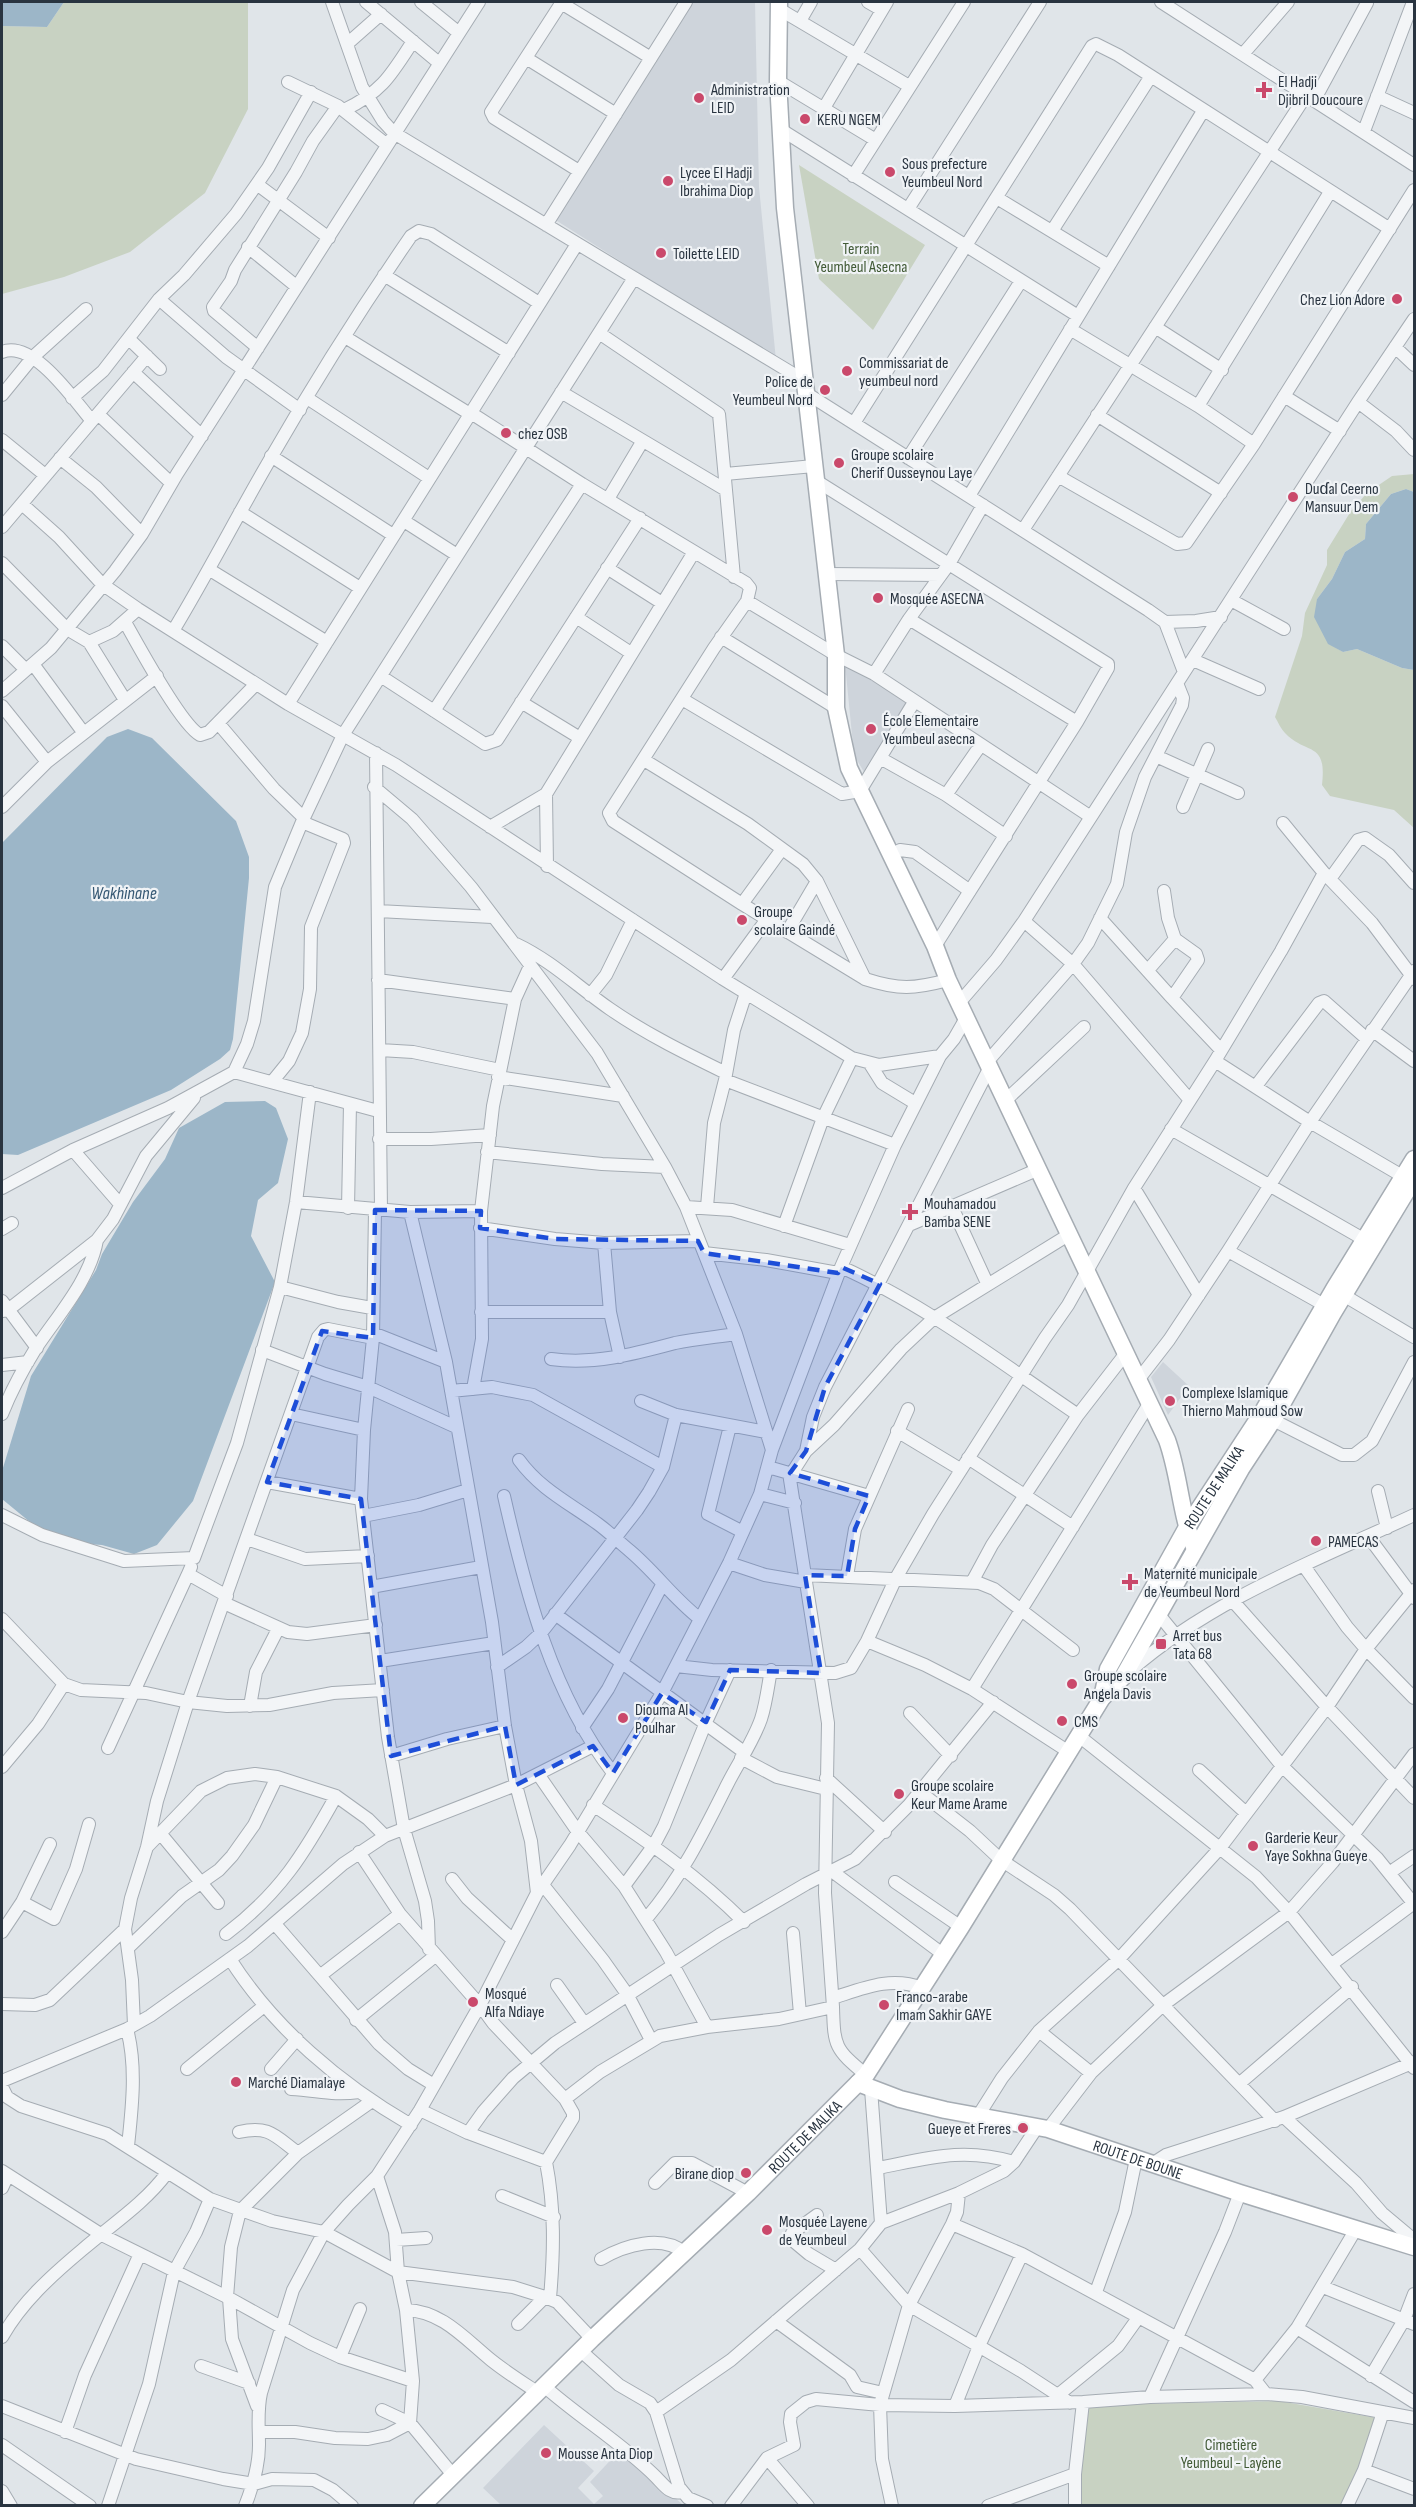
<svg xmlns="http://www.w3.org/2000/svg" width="1416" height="2507" viewBox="0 0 1416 2507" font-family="'Sofia Sans Condensed',sans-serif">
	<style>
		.built { fill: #ced4db }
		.green { fill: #c8d2c2 }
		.water { fill: #9cb6c8 }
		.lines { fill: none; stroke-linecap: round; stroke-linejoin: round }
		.street-casing { stroke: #a5acb3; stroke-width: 14 }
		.secondary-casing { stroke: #a5acb3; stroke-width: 19 }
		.street { stroke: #f3f5f7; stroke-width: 12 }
		.secondary { stroke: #fff; stroke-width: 16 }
		.marked { fill: #1d4ed8; fill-opacity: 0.2; stroke: #1d4ed8; stroke-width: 4.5; stroke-dasharray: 12 8; stroke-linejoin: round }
		.poi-dot { fill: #ca496b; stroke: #f0f3f6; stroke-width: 2 }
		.labels { text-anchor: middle; stroke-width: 4.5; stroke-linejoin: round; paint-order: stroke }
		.poi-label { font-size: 16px; fill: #293440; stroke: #f0f3f6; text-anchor: start }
		.park-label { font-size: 16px; fill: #425b37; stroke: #f0f3f6 }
		.street-label { font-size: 16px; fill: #293440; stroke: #f0f3f6 }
		.water-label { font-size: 18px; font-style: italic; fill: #345773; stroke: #f0f3f6 }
	</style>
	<rect width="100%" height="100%" fill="#e0e5e9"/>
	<path class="built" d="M693,2H755L759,187L776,360L554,219Z
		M845,664L907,702L864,772L854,755Z
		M1163,1362L1189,1386L1168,1415L1151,1377Z
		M544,2425L594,2471L578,2488L594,2504L603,2496L590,2482L621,2449L683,2505H501L483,2488Z"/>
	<path class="green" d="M64,2H248V109L205,193L130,252L64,277L2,294V26L47,27Z
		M799,165L925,245L873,330L819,279Z
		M1414,474V492L1406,489L1391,494L1366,524L1365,539L1345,552L1332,579L1317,599L1328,643L1343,652L1357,649L1402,668L1414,670V828L1394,810L1330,796L1322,785C1327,740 1307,756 1285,733C1281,729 1278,722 1275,717L1302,636L1305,613L1327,565V550L1351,511L1367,493L1392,476Z
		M1279,2401L1377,2418L1359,2468L1341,2505L1074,2506L1075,2474L1090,2405Z"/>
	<path class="water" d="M2,2H64L47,27L2,26Z
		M1406,489L1414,492V670L1402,668L1357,649L1343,652L1328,644L1314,617L1317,599L1332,579L1345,552L1365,539L1366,524L1391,494Z
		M128,729L152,738L236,821L249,857V878L233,1039L230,1050L220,1059L171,1090L18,1155L2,1154V843L107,737Z
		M265,1101L276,1108L288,1139L278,1183L258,1200L251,1236L275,1282L193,1501L157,1545L134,1554L102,1545L88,1544L36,1527L2,1499V1471L31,1376L96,1270L102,1254L133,1202L165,1159L179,1128L225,1102Z"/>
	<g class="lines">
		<g class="street-casing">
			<path id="street" d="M332,2L362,87L383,121L394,133L805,381
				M366,2L439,63
				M421,2L459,33
				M562,2L491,112L494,118L579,171
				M868,2L882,10
				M1161,2L1414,165
				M561,3L651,58
				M779,9L909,86
				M800,21L811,2
				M347,44L381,14
				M1243,54L1288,2
				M526,58L616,114
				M778,81L874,139
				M288,82L338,106L387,145
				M1377,96L1414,113
				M1315,99L1367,3
				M824,108L887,2
				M344,110C382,92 391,75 413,41
				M780,129L1078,316
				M1364,131L1413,2
				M853,176L964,2
				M258,185L329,238
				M997,198L1109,266
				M908,209L1040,2
				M546,225L686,2
				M1052,231L1151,76
				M248,247L296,286
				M384,275L509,353
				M159,299L226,357L300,410
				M1155,327L1222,370
				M1070,329L1198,406L1254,444
				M599,333L719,414L734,577
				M345,337L470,414
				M129,339L160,369
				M1395,347L1414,365
				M258,348L214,311L213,307L231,281L235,270L296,172L313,141L338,106
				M2,352C33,339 74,400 92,421
				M133,372L202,436
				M561,392L726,490
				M806,393L1148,610L1165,622L1184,672
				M2,395L33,357L86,309
				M1284,396L1340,431
				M72,398L103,371L159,299L184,275L236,214L268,168L311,92
				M307,398L429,478
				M1358,402L1396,431L1414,450
				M1198,406L1330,192
				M471,413L582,484L746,583L750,588L747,601L714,648L609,813L613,821L742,904L865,979C899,990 914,989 948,980
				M98,414L171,483
				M1097,415L1221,493
				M854,423L1092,46L1096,44L1118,55L1390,229
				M2,440L45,475
				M271,456L393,535
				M60,458L96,487L142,534
				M908,458L1021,281
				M725,474L814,466
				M1058,476L1177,544L1186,543L1254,444L1414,190
				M815,480L1108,664V668L1077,722L935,946
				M969,496L1203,111
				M608,499L642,442
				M22,504L59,537L102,584L138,609L288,704L396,765L723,979L852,1058L879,1065L940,1056L954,1039L966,1018
				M240,512L360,588
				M404,521L457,555
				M2,527L147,356
				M1023,530L1307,94
				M2,563L67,629L89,642L125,700
				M607,568L662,603
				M210,570L327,642
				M827,574L941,575
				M1231,600L1284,629
				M747,601L836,655L874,674L1091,817
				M576,617L631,653
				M909,619L1077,722
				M125,622C138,645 181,725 200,735L209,732L256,684
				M1165,622L1196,621L1221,617
				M173,631C208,573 238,514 272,456C315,381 362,307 411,236L419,231L431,234L539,303
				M721,637L836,708
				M89,642L113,631L138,609
				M2,646L26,670
				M1193,660L1259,689
				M33,664L83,732
				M874,674L909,619L949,564L983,505
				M382,677L485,744L497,740L640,518
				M2,691L51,648L115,571L142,534L177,474L479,2
				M682,699L842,794L860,791L914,702
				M521,702L580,738
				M288,704L577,244
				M2,706L47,762
				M434,711L582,484
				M218,723L274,789L304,818
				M376,753L381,1210
				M1156,756L1238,793
				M880,758L946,795L1006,836
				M644,760L748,824L803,864L817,881L865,979
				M374,787L412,819L471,887L597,1053L665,1167L686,1207L736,1334L772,1450
				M546,794L547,866
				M946,795L980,746
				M2,807L47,762L157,676
				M1183,807L1208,749
				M1283,823L1324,873L1372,923L1414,979
				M490,827L546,794L694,552
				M891,855L900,850L915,852L970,891
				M1330,879L1358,840L1365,838L1389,855L1414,883
				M742,904L782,849
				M378,911L492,917
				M1100,918L1172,998L1221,1050
				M1024,921L1073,964L1189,1099
				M787,932L817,881
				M516,944C552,961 578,987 610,1009C646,1034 687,1054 726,1073
				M1148,970L1175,939L1168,918L1164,891
				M723,979L767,919
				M378,980L515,999
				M590,995L606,975L633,920
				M1172,998L1198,960L1196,954L1175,939
				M959,1003L996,960L1024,921L1358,402L1414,319
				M1372,1030L1414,1061
				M380,1050L413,1052L500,1070
				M1215,1061L1310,1122L1404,1177
				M987,1062L1073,964L1088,943L1117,884L1126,832L1145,777L1182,705L1183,698L1177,683
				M870,1064L882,1083L915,1103
				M234,1072L378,1111
				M498,1077L623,1096
				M725,1080L895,1145
				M272,1082L289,1061L302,1033L310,989L311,927L344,843L343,839L302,822
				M1256,1086L1319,1003L1324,1001L1367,1039
				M1006,1100L1084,1027
				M1171,1129L1365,1240
				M379,1139H431L490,1135
				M73,1150L119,1203
				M487,1152L602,1164L665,1167
				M2,1188L73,1150L168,1108L234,1072L247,1044L254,1021L275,887L302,822L343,735L634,278
				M1134,1188L1199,1295
				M296,1202L410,1212L481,1211
				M686,1207L732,1210L850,1245
				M707,1207L714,1123L725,1080L734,1030L746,993
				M952,1207L987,1283
				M348,1208L350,1104
				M375,1210L373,1338L364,1430L361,1499L388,1737L404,1829L425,1901L428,1921L429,1949
				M410,1212L446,1362L492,1622L505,1726L516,1785L531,1841L537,1893
				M909,1225L1039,1169
				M784,1226L823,1118L852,1058
				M480,1228L555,1239L604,1243L698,1241
				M2,1229L12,1223
				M604,1243L610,1312L620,1357
				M1228,1251L1326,1306
				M704,1253L766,1260L838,1273
				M841,1267C926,1305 1001,1363 1078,1415
				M280,1287L338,1302L372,1308
				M1345,1296L1414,1337
				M2,1301L37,1348
				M2,1311L8,1310L97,1240L113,1219L146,1156L194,1098
				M481,1312H610
				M373,1333L446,1362
				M262,1350L325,1374L368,1387L456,1427
				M551,1359C594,1365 634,1354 675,1343C695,1339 716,1337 736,1334
				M2,1365L28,1362
				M1138,1380L1169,1340L1228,1251L1310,1122L1414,971
				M473,1389L482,1339L481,1211L493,1106L515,999L530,966
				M451,1391L492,1387L533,1395L663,1467
				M641,1401L676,1415L766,1432
				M2,1414C11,1391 23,1369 36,1348C58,1315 90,1280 97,1240
				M291,1414L364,1430
				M1273,1420L1342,1455H1354L1372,1441L1414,1362
				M730,1426L708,1514L743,1532
				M897,1431L960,1469
				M806,1451L813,1417L825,1387L990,1067
				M968,1458L1073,1527
				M519,1460C540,1489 569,1503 598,1524C609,1532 619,1542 630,1551C655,1572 673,1598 700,1619
				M768,1467L869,1496
				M792,1473L806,1451L834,1425L901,1349L934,1318L1070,1234
				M267,1482L361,1499
				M1378,1491L1387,1528
				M760,1494L795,1503
				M504,1496C526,1593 552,1694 613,1773
				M2,1515L42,1535L124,1561L194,1558L237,1443L280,1287L296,1202L310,1092
				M363,1516L419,1505L468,1490
				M1368,1536L1414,1598
				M247,1539L305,1559L368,1556
				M729,1563L765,1575L806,1582
				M1304,1566L1347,1627L1366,1649L1414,1698
				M191,1567L188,1574L227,1596
				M805,1575L979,1583L994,1589L1073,1650
				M847,1576L855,1529L908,1409
				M972,1582L992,1545L1078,1415L1126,1353
				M371,1587L481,1567
				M1232,1600L1327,1707L1414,1798
				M224,1603L288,1632L307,1634L376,1625
				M555,1614L744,1752
				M1160,1616L1282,1766L1377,1858L1414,1904
				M2,1619L64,1684L81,1690L146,1693L188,1702L227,1706L269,1705L333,1693L383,1690
				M867,1641L925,1665L972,1689L1069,1752
				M380,1661L494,1643
				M676,1666L712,1670L835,1673L851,1668L867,1641L896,1578L933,1514L1045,1338L1068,1305L1134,1188L1215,1061L1281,951L1324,873
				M497,1667L526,1647L541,1633L637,1510L649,1492L663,1467L676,1415
				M1130,1671C1212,1599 1317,1560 1414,1515
				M972,1689L1149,1404
				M250,1706L256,1672L278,1629
				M910,1713L951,1756
				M582,1728L608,1689L662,1585
				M1079,1736L1256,1877L1289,1912L1414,2068
				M108,1748L188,1574
				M391,1756L447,1739L505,1726
				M741,1758L777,1777L826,1789
				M2,1767L38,1724L64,1684
				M1199,1770L1246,1813
				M538,1774L578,1832L624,1886L666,1952L707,2027
				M826,1778L885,1832
				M920,1792L970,1831L1001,1860L1054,1895L1070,1909L1275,2121
				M593,1805C647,1841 698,1876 744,1922
				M160,1833L218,1903
				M148,1846L201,1791L227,1778L255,1774L277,1777L336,1796L368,1819L385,1836
				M359,1852L400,1914L480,2005L493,2023L565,2099L573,2113V2118L546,2162C555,2208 554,2252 550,2298
				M833,1872L944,1955
				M1389,1873L1414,1856
				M452,1879L467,1898L513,1940
				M895,1882L961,1927
				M543,1885L603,1960L627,1994L651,2040
				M624,1886L654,1845L664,1826L706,1722L730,1670
				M22,1902L54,1919L76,1869L89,1824
				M646,1919C681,1878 703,1833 727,1785C738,1763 753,1742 761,1719C766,1704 768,1686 771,1670
				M275,1924L379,2044L408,2069L434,2085
				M2,1932L22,1902L50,1844
				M793,1933L800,2014
				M226,1934C280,1893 304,1854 336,1796
				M128,1948L182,1896L219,1870L232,1856L254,1825L277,1777
				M230,1959C274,2028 340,2084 411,2125
				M1332,1964L1414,1903
				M321,1975L400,1914
				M557,1985L584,2023
				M833,1998C864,1988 891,1976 922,1988
				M2,2004L35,2005L50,2000L125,1929
				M833,2007C834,2047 835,2049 866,2075
				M356,2020L435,1956
				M134,2025L132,1980L125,1929L131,1898L147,1847L157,1801L188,1702L318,1337L324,1330L328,1329L373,1338
				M127,2029C137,2067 132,2108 128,2146
				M1039,2031L1091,2073
				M187,2069L264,2006
				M271,2069L297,2039
				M2,2081L127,2029L150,2016L248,1946L343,1864L385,1836L516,1785L593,1746
				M1240,2083L1352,1987
				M2,2087L7,2097L21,2106L107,2134L210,2199L272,2221L324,2232L398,2272L513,2287L545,2297L557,2302L592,2339
				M291,2089C317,2090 332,2096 359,2092
				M871,2089L881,2223
				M565,2099L600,2072L660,2036L707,2027L779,2019L833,2007L825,1893L828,1723L789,1473
				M420,2110L468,2133L546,2162
				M978,2116L1002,2078L1039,2031L1119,1959L1220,1848L1327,1707L1366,1649L1414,1590
				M1284,2117L1356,2183L1382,2213L1414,2240
				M1048,2129L1091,2073L1163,2005L1289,1912L1333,1862L1414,1754
				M239,2132C269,2125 275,2136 298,2153
				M468,2133L483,2112L513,2078L555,2043L719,1935L806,1884L855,1859L909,1805L993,1702
				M1152,2164L1166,2155L1284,2117L1414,2062
				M878,2168C929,2158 963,2147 1014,2162
				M2,2171L102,2235L229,2298L310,2343L340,2357L413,2381
				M655,2183L675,2163H692L748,2193
				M2,2188L8,2175
				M502,2196L554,2217
				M817,2215L792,2233L791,2239L809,2254L836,2270
				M952,2224L1022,2254L1255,2380L1266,2394
				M396,2240L426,2238
				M860,2249L909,2305L1021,2371L1070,2403
				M601,2259C625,2245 662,2234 685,2253
				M1323,2287L1414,2324
				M1096,2292L1125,2212L1136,2159
				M227,2297L231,2247L240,2211L298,2153L372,2101
				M229,2298L232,2339L257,2406
				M406,2310C442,2311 465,2339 491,2360C506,2372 522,2382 537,2392
				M776,2321L850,2375L857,2387L883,2393
				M518,2324L545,2297
				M1297,2328L1414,2402
				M2,2337C22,2302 51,2276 82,2250C111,2225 144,2204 167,2173
				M581,2351L619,2385L650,2403L656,2412L679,2487L688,2498L707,2506
				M340,2357L360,2309
				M201,2366L249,2383
				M1371,2376L1404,2320L1414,2294
				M1255,2380L1297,2328L1356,2229
				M544,2386C580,2418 622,2443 656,2477C664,2485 670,2495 682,2492
				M1058,2395L1118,2346L1138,2318
				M1150,2397L1225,2232L1240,2193
				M2,2406L136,2459L223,2479L254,2484L272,2479L314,2480L333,2490L352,2506
				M955,2406L979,2346L1022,2254
				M382,2410L410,2423L453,2475
				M656,2412L731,2360L860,2249L881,2223L959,2193L1004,2171L1014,2162L1038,2126
				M65,2432L85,2375L139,2256
				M259,2432H295L335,2438L368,2439L387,2435L410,2423L413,2381L406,2310L398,2272L395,2232L377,2176
				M2,2445L90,2506
				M767,2458L808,2506
				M1364,2470L1414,2489
				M2,2491L11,2506
				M108,2506L149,2384L174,2272L196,2232L210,2199
				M245,2506C253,2486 259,2466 259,2445C259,2427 257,2411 261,2393L293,2290L324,2232L348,2205L377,2176L420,2110L480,2005L537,1893L570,1845L662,1693L729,1563L760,1494L772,1450L841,1267L895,1145L940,1056
				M731,2506L767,2458L794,2445L790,2422L791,2414L806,2402L816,2399L880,2405L955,2406L1083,2402L1150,2397L1266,2394L1302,2397L1414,2418
				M892,2506L882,2459L880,2405L909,2305L952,2224L957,2212L959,2193
				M988,2506L1075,2474
				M1075,2506V2474L1083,2402
				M1347,2506L1364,2470L1383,2412"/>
		</g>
		<g class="secondary-casing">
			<g id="secondary">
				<path d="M779,2L778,81L785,208L836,655V708L849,768L935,946L948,980L1167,1440C1180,1476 1180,1514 1195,1549"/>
				<path id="s1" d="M1102,1698L1108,1669L1186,1529L1262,1413L1334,1289L1414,1159"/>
				<path id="s2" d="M858,2083L900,2099L945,2110L1048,2129L1240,2193L1414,2247"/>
				<path id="s3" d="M422,2506L592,2339L748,2193L866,2075L961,1927L1102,1698L1123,1677L1241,1469L1273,1420L1333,1313L1414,1179"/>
			</g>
		</g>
		<use href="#street" class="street"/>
		<use href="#secondary" class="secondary"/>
	</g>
	<path class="marked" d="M375,1210L481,1211L480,1228L555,1239L698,1241L704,1253L838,1273L841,1267L880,1284L825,1387L806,1451L790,1473L869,1496L855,1529L847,1576L805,1575L821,1673L730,1670L706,1722L662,1693L613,1773L593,1746L516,1785L505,1726L391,1756L361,1499L267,1482L322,1331L373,1338Z"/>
	<g class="poi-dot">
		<path d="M1261 81h6v6h6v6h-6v6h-6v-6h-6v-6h6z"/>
		<circle cx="699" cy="98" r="6"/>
		<circle cx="805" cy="119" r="6"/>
		<circle cx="890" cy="172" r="6"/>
		<circle cx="668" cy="181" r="6"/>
		<circle cx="661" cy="253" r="6"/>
		<circle cx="1397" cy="299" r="6"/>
		<circle cx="847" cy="371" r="6"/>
		<circle cx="825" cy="390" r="6"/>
		<circle cx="506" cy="433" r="6"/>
		<circle cx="839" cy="463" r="6"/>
		<circle cx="1293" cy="497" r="6"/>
		<circle cx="878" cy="598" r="6"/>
		<circle cx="871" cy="729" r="6"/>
		<circle cx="742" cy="920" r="6"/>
		<path d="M907 1203h6v6h6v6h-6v6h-6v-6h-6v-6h6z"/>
		<circle cx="1170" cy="1401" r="6"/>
		<circle cx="1316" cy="1541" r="6"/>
		<path d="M1127 1573h6v6h6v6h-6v6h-6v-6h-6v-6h6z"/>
		<rect x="1155" y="1638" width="12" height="12" rx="3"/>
		<circle cx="1072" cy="1684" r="6"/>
		<circle cx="623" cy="1718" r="6"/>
		<circle cx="1062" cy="1721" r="6"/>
		<circle cx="899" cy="1794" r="6"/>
		<circle cx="1253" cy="1846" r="6"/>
		<circle cx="473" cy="2002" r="6"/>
		<circle cx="884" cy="2005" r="6"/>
		<circle cx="236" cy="2082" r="6"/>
		<circle cx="1023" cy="2128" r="6"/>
		<circle cx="746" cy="2173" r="6"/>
		<circle cx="767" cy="2230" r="6"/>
		<circle cx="546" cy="2453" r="6"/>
	</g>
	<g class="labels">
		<g class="poi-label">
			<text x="1278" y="87">El Hadji<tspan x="1278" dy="18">Djibril Doucoure</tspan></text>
			<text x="711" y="95">Administration<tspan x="711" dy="18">LEID</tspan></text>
			<text x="817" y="125">KERU NGEM</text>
			<text x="902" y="169">Sous prefecture<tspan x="902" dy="18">Yeumbeul Nord</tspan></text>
			<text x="680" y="178">Lycee El Hadji<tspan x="680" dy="18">Ibrahima Diop</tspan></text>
			<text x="673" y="259">Toilette LEID</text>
			<text x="1385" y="305" text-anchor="end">Chez Lion Adore</text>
			<text x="859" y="368">Commissariat de<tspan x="859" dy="18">yeumbeul nord</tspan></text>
			<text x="813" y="387" text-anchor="end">Police de<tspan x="813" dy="18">Yeumbeul Nord</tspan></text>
			<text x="518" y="439">chez OSB</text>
			<text x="851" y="460">Groupe scolaire<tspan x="851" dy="18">Cherif Ousseynou Laye</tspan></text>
			<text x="1305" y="494">Duɗal Ceerno<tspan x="1305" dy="18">Mansuur Dem</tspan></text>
			<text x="890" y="604">Mosquée ASECNA</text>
			<text x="883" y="726">École Elementaire<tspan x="883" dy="18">Yeumbeul asecna</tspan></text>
			<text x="754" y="917">Groupe<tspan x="754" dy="18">scolaire Gaindé</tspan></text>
			<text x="924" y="1209">Mouhamadou<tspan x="924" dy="18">Bamba SENE</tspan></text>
			<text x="1182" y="1398">Complexe Islamique<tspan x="1182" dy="18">Thierno Mahmoud Sow</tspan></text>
			<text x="1328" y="1547">PAMECAS</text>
			<text x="1144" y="1579">Maternité municipale<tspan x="1144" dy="18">de Yeumbeul Nord</tspan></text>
			<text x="1173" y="1641">Arret bus<tspan x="1173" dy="18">Tata 68</tspan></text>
			<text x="1084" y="1681">Groupe scolaire<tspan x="1084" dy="18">Angela Davis</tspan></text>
			<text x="635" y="1715">Diouma Al<tspan x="635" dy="18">Poulhar</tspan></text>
			<text x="1074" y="1727">CMS</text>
			<text x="911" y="1791">Groupe scolaire<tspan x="911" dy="18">Keur Mame Arame</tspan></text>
			<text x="1265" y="1843">Garderie Keur<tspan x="1265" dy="18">Yaye Sokhna Gueye</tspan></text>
			<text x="485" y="1999">Mosqué<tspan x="485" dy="18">Alfa Ndiaye</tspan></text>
			<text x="896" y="2002">Franco-arabe<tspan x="896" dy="18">Imam Sakhir GAYE</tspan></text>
			<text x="248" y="2088">Marché Diamalaye</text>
			<text x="1011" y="2134" text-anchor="end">Gueye et Freres</text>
			<text x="734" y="2179" text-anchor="end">Birane diop</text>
			<text x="779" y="2227">Mosquée Layene<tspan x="779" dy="18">de Yeumbeul</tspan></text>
			<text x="558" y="2459">Mousse Anta Diop</text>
		</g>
		<g class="park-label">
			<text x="861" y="254">Terrain<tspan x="861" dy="18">Yeumbeul Asecna</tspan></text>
			<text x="1231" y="2450">Cimetière<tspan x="1231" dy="18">Yeumbeul - Layène</tspan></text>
		</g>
		<g class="street-label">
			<text dy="6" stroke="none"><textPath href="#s1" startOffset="240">ROUTE DE MALIKA</textPath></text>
			<text dy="6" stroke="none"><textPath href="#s3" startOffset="532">ROUTE DE MALIKA</textPath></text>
			<text dy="6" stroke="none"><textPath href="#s2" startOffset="291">ROUTE DE BOUNE</textPath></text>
		</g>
		<g class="water-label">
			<text x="124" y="899">Wakhinane</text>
		</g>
	</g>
	<rect width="1416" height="2507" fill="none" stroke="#293440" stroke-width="6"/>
</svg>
